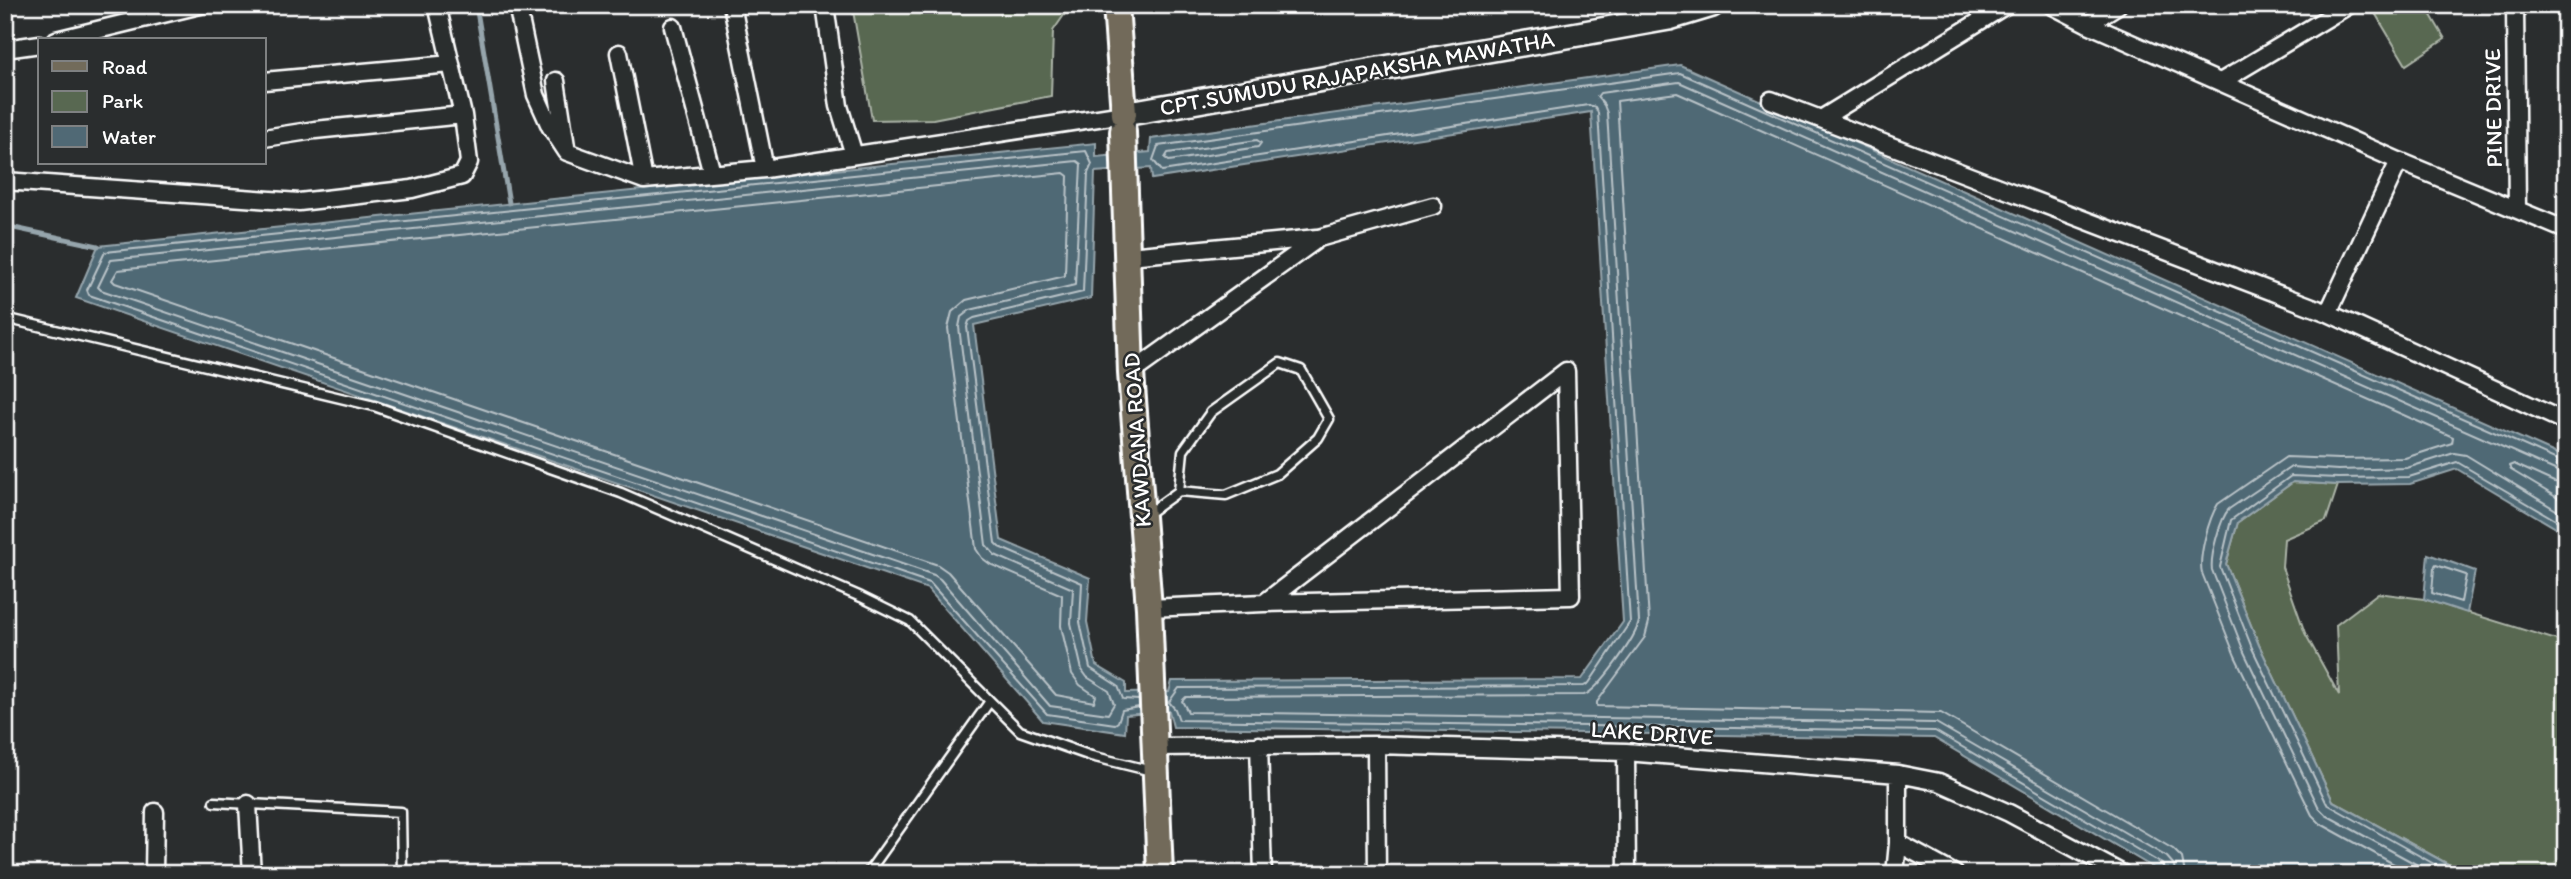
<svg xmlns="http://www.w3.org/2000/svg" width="2571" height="879" viewBox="0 0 2571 879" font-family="Itim,sans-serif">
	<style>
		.green { fill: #586851; stroke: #acb4a8; stroke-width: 2 }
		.water { fill: #506975; stroke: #96a5ac; stroke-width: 2; fill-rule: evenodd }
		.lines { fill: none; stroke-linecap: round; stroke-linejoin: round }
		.shore { stroke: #b9c3c8; stroke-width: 2 }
		.stream { stroke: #96a5ac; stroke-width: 5 }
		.service-casing { stroke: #fff; stroke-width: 13 }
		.minor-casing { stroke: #fff; stroke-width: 21 }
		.secondary-casing { stroke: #fff; stroke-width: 28 }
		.primary-casing { stroke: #fff; stroke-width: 30 }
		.service { stroke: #2a2d2e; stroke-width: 8 }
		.minor { stroke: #2a2d2e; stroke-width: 16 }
		.secondary { stroke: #2a2d2e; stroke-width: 23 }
		.primary { stroke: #726b5a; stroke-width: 24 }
		.labels { text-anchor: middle; stroke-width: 5; stroke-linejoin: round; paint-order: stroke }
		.street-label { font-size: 23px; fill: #fff; stroke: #2a2d2e }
	</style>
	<rect width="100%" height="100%" fill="#2a2d2e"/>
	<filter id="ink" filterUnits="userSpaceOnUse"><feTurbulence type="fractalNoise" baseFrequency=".0143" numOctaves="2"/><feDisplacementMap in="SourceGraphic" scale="14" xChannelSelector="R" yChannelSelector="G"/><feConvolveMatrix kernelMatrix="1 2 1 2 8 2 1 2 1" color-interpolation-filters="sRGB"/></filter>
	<g filter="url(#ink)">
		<path class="green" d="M852,5H1071L1053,31L1051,96L933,119L872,120Z
			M2388,5H2425L2445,39L2406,65L2375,13Z
			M2293,482L2338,485L2326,521L2284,539L2282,567L2305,633L2339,695L2336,625L2378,593L2424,599L2566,643V874H2466L2333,801L2259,645L2226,564L2238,522Z"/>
		<path class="water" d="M1680,65L2566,458V534L2457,469L2410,484L2338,485L2293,482L2238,522L2226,564L2259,645L2333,801L2466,874H2164L1934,738L1173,727L1169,711L1126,715L1125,733L1043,721L928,589L76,298L98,246L1096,143V157L1150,152L1151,139ZM1591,112L1623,622L1582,679L1172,681L1169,692L1126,693V683L1096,665L1087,622L1090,578L1001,540L974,325L1091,298L1095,172L1151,168L1152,179Z
			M2428,554L2475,571L2467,613L2424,599Z"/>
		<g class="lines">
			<path class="shore" d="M1257,140L1261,143L1258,147L1169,161L1165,158L1168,153Z
				M1077,161L1081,164L1075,285L970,310L961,317L959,327L986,545L995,555L1073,589L1071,623L1082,670L1087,677L1109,691L1114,704L1108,714L1050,706L940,579L934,575L101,290L98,287L111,260Z
				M1064,173L1068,176L1065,276L966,300L952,312L948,328L976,549L982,558L990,564L1062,595L1061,626L1072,674L1080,685L1096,696L1094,702L1056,695L948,572L938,565L115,283L112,280L118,270Z
				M2566,483L2554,482L2514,464L2509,466L2511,470L2566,503
				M2436,565L2466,575L2461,602L2432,593L2434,568Z
				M1139,700L1123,699L1118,686L1090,668L1080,622L1082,583L999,547L995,543L967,327L969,321L974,318L1083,292L1088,173L1092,164L1086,151L105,252L87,290L89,295L930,583L1047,714L1115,724L1118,722L1122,710L1139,707
				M2166,874L2162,864L1935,731L1179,720L1175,709L1169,702L1179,688L1584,686L1589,683L1630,622L1598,113L1595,107L1588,105L1162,171L1153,160L1158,146L1680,73L2566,464
				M2175,874L2174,865L2167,857L1936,723L1188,712L1182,701L1186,697L1584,695C1598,691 1637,636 1639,621L1607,113L1604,105L1597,97L1600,93L1679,82L2557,471L2566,473
				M2185,874L2182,858L2173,849L1941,713L1597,706V702L1645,637L1649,622L1617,101L1677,93L2453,437L2452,443L2405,458L2339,459L2286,457L2218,504C2209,518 2198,557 2202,573L2235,656L2312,815L2321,824L2412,874
				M2434,874L2326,815L2319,808L2244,652L2212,570C2210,556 2220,519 2229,509L2291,467L2338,470L2407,468L2454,453L2466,455L2566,516
				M2452,874L2327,804L2252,648L2220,567L2231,520L2291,476L2338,478L2409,477L2457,462L2566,526"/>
			<path class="stream" d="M476,5L509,203
				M5,226L98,246"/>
			<g class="service-casing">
				<path id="service" d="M5,318L374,406L621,493L861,597L910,621L1020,731L1091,756L1152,771
					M1147,514L1179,491L1226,495L1277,474L1318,438L1329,419L1301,370L1280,363L1211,412L1183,451L1179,491
					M214,802L401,812L402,874
					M867,874L990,701"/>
			</g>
			<g class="minor-casing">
				<path id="minor" d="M517,5L536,95L550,126L567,152L644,180L765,169L1124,114
					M732,5L765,169
					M825,5L839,106L854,155
					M2051,5L2088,24L2399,161
					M2515,5L2517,209
					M2088,24L2118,5
					M673,27L712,173
					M56,40L200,5
					M5,49L40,44
					M619,53L644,180
					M264,81L451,64
					M556,81L566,146
					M2222,81L2349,5
					M1771,100L2328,313L2566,422
					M1821,119L2006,5
					M264,138L315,130L463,115
					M5,181L299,202L412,189L462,176L469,162L463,115L437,5
					M1129,256L1317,238
					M2328,313L2399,161L2566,230
					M1131,373L1319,238L1433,206
					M1149,608L1264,603L1571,596L1566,371L1264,603
					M1259,745L1263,874
					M1376,745L1377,874
					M1156,747L1376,745L1626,752L1898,774L1939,782L2009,813L2123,874
					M1626,752L1627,874
					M248,804L252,874
					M1898,843L1955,874
					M154,874L155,812
					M1895,874L1898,843V774"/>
			</g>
			<g class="secondary-casing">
				<path id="secondary" d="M1123,132L1124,114L1669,18L1712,5"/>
			</g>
			<g class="primary-casing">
				<path id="primary" d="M1116,5L1124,114
					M1123,132L1131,373L1149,608L1160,874"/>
			</g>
			<use href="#service" class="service"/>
			<use href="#minor" class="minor"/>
			<use href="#secondary" class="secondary"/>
			<use href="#primary" class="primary"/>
		</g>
	</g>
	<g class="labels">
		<g class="street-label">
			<text transform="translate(1357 73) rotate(-10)" y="8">CPT.SUMUDU RAJAPAKSHA MAWATHA</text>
			<text transform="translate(2493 108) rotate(-91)" y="8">PINE DRIVE</text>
			<text transform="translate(1137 440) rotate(-94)" y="8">KAWDANA ROAD</text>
			<text transform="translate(1652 733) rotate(4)" y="8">LAKE DRIVE</text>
		</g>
	</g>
	<rect width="2571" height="879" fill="none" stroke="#2a2d2e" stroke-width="28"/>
	<rect x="14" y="14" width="2543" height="851" fill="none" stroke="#fff" stroke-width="2.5" filter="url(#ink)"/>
	<rect x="38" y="38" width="228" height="126" fill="#2a2d2e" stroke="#7f8182" stroke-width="2"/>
	<rect x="52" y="61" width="35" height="10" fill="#726b5a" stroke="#7f8182" stroke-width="2"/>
	<text x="102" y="74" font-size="21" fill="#ffffff">Road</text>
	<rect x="52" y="91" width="35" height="21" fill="#586851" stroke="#7f8182" stroke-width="2"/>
	<text x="102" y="108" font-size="21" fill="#ffffff">Park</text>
	<rect x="52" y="126" width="35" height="21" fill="#506975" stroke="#7f8182" stroke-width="2"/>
	<text x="102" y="144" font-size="21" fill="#ffffff">Water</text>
</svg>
